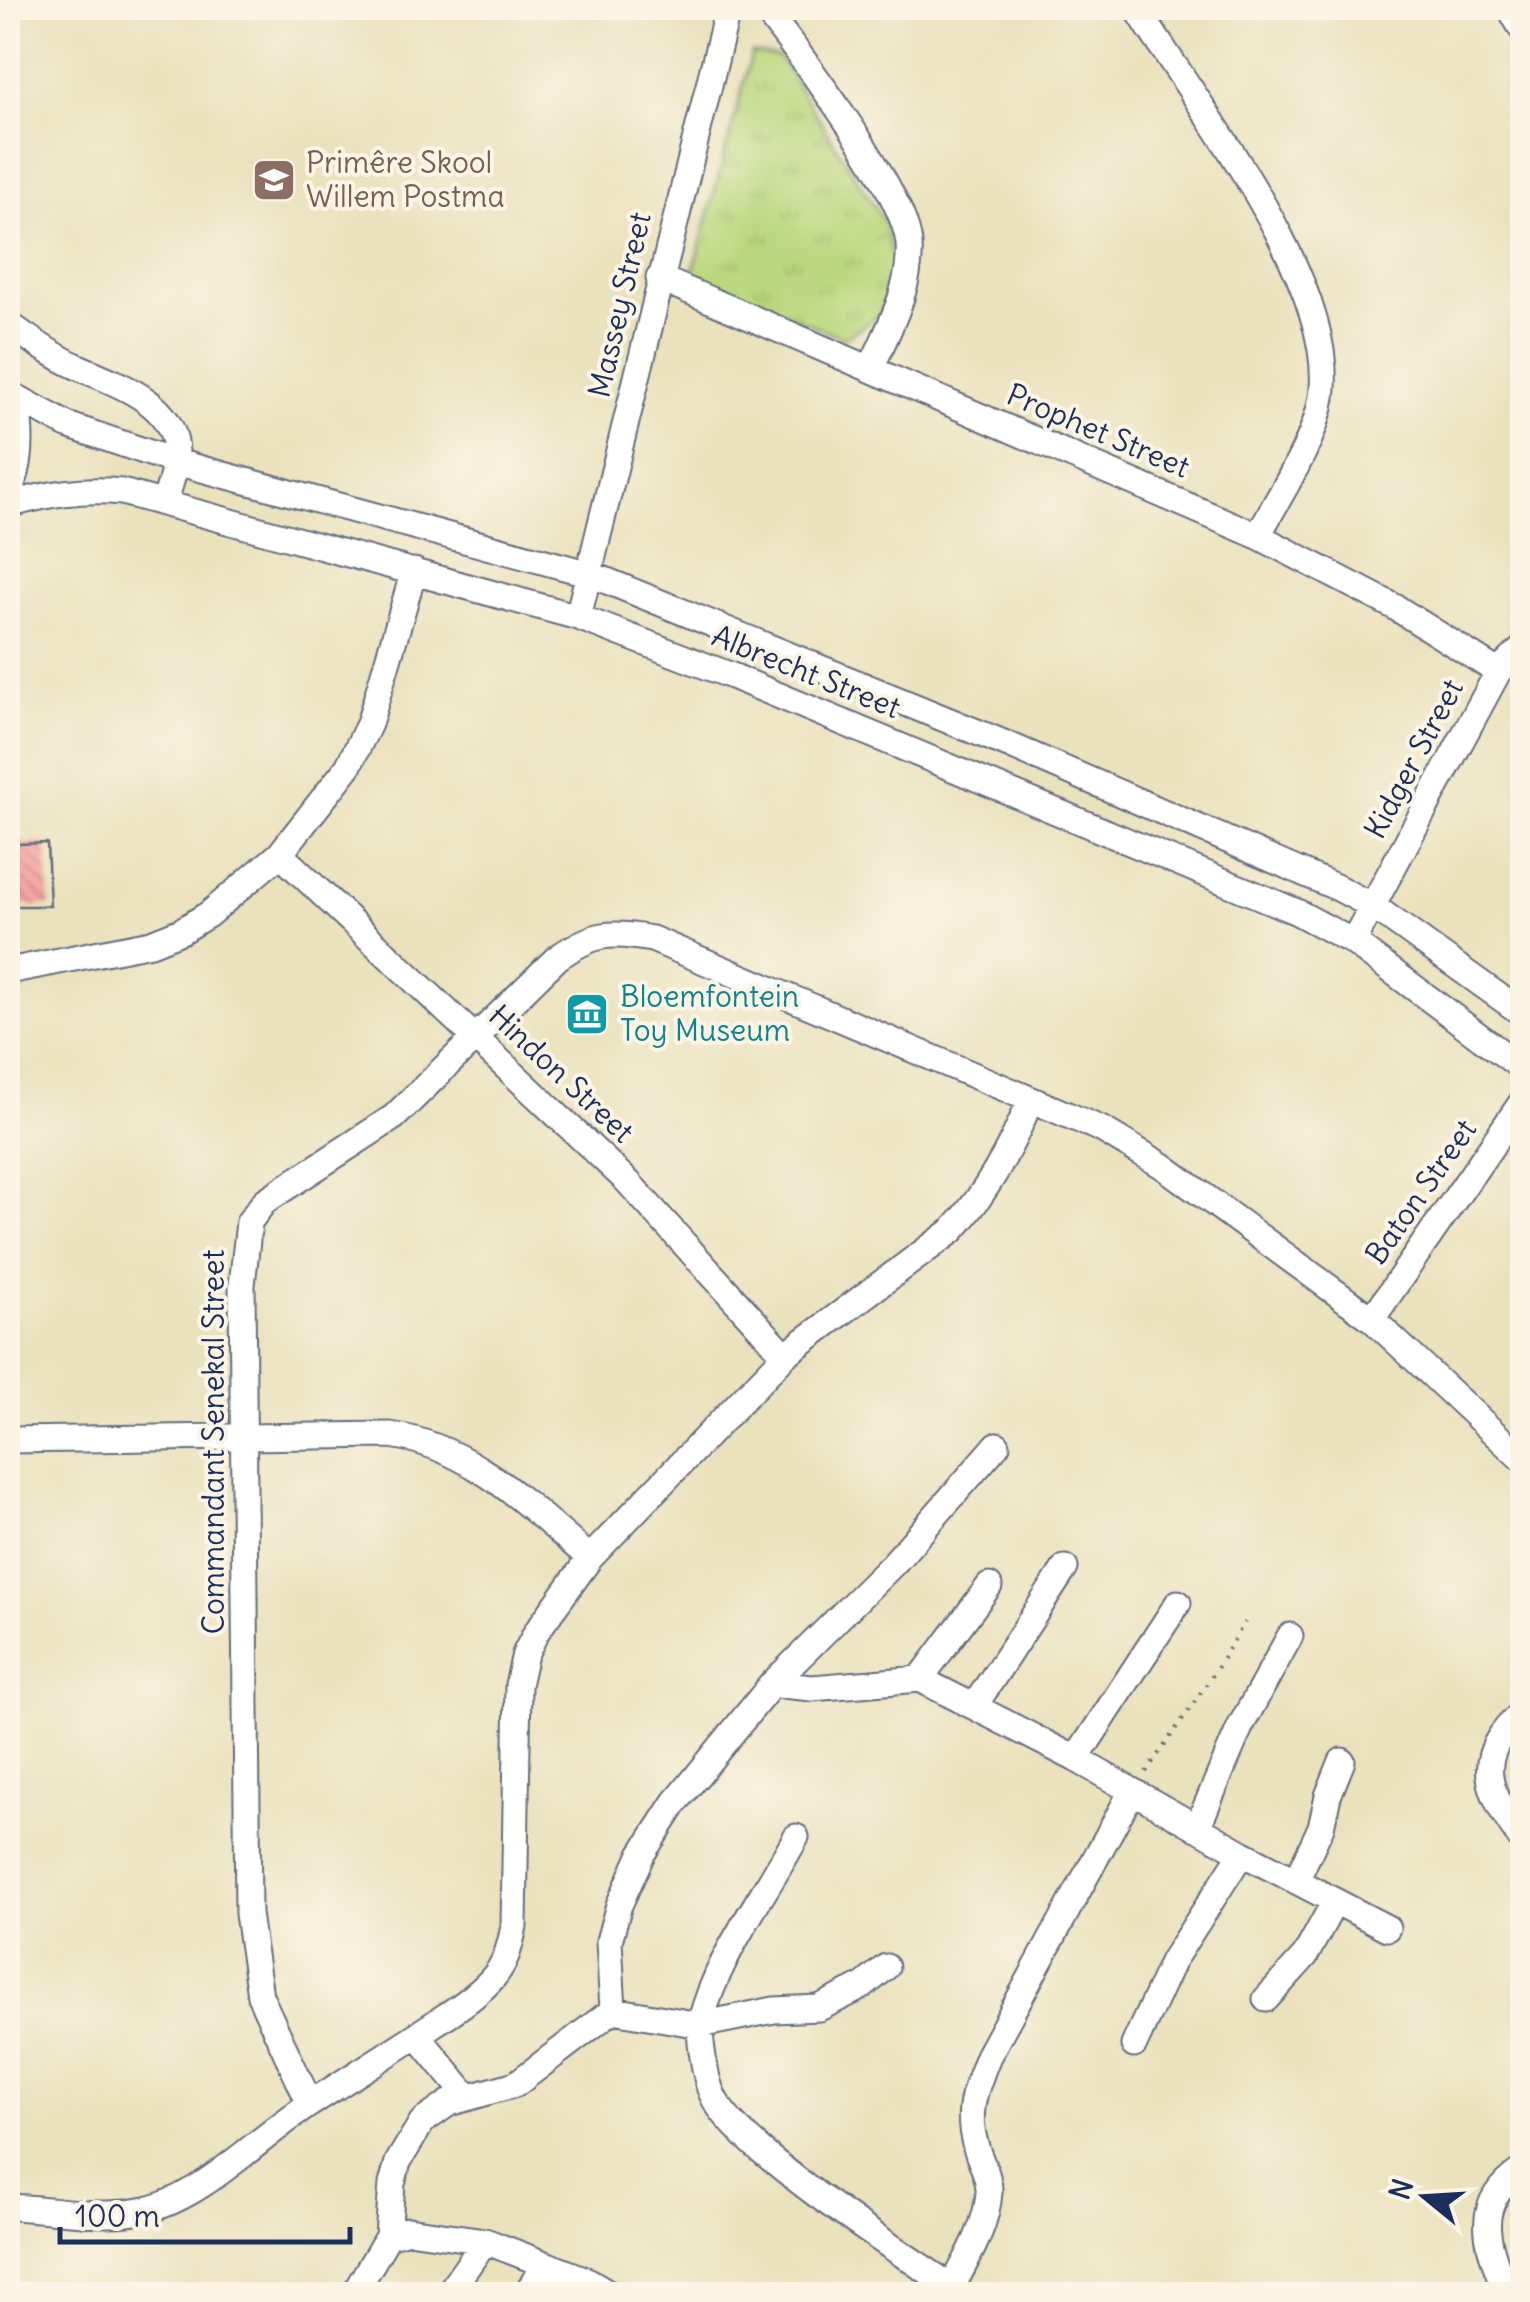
<svg xmlns="http://www.w3.org/2000/svg" width="1530" height="2302" viewBox="0 0 1530 2302" font-family="Delius,sans-serif">
	<style>
		.grass { fill: url(#grass-tufts); stroke: #6a836e; stroke-width: 2.5 }
		.building { fill: url(#building-back-hatch) }
		.lines { fill: none; stroke-linecap: round; stroke-linejoin: round }
		.minor-casing { stroke: #636d7f; stroke-width: 29 }
		.path { stroke: #636d7f; stroke-width: 4; stroke-dasharray: 2.5 8; stroke-linecap: butt }
		.minor { stroke: #fff; stroke-width: 25 }
		.labels { text-anchor: middle; stroke-width: 8; stroke-linejoin: round; paint-order: stroke }
		.education-label { font-size: 30px; fill: #785e54; stroke: #fcf5e5; text-anchor: start }
		.street-label { font-size: 30px; fill: #1b2f5e; stroke: #fcf5e5 }
		.culture-label { font-size: 30px; fill: #0d838f; stroke: #fcf5e5; text-anchor: start }
	</style>
	<defs>
		<pattern id="grass-tufts" width="24" height="20" patternUnits="userSpaceOnUse" patternTransform="scale(2.5)"><rect width="24" height="20" fill="#bad77d"/><path d="M3 7l-1-3M5 7V3M7 7l1-3M15 17l-1-3M17 17v-4M19 17l1-3" fill="none" stroke="#9fb96e"/></pattern>
		<pattern id="building-back-hatch" width="6" height="6" patternUnits="userSpaceOnUse" patternTransform="scale(2.5)"><rect width="6" height="6" fill="#f5a09f"/><path d="M-1 5l2 2M0 0l6 6M5-1l2 2" fill="none" stroke="#c68385"/></pattern>
	</defs>
	<rect width="100%" height="100%" fill="#fcf5e5"/>
	<filter id="ink" filterUnits="userSpaceOnUse"><feTurbulence type="fractalNoise" baseFrequency=".01" numOctaves="2"/><feDisplacementMap in="SourceGraphic" scale="20" xChannelSelector="R" yChannelSelector="G"/><feConvolveMatrix kernelMatrix="1 2 1 2 8 2 1 2 1" color-interpolation-filters="sRGB"/></filter>
	<filter id="wash" filterUnits="userSpaceOnUse"><feTurbulence type="fractalNoise" baseFrequency=".0048" numOctaves="4" result="noise"/><feDisplacementMap in="SourceGraphic" scale="40" xChannelSelector="R" yChannelSelector="G"/><feGaussianBlur stdDeviation="2.25" result="paint"/><feColorMatrix in="noise" values="0 0 0 0 0 0 0 0 0 0 0 0 0 0 0 0 0 1.4 0 .05"/><feComposite in="paint" operator="in"/></filter>
	<g filter="url(#wash)">
		<rect width="100%" height="100%" fill="#eae1bd"/>
		<path class="grass" d="M752,53L779,57L885,223L895,273L880,315L844,338L692,276Z"/>
		<g id="blocks">
			<path class="building" d="M47,843L50,906H16V873L8,874V855H16V844Z"/>
		</g>
	</g>
	<g filter="url(#ink)">
		<use href="#blocks" fill-opacity="0" stroke="#636d7f" stroke-width="2.5"/>
		<g class="lines">
			<g class="minor-casing">
				<path id="minor" d="M764,8C800,55 904,189 909,244C912,287 888,330 871,368
					M1137,8C1195,103 1339,283 1322,397C1314,445 1280,493 1258,536
					M1510,8L1522,29
					M659,278L1258,536L1395,607L1498,672
					M8,324C29,338 51,355 74,365C117,385 185,403 175,465C173,478 168,490 164,503
					M8,389C25,416 23,466 8,493
					M12,395L67,425L176,462L590,574L1011,746L1338,888L1374,907L1522,1013
					M8,505C47,494 81,488 122,492L578,617L732,676L1297,912L1353,942L1522,1068
					M578,617L728,8
					M280,854L628,1182L785,1355
					M1353,942L1498,672L1522,649
					M8,971L151,943L181,931L209,914L280,854L348,767L369,724L414,571
					M1372,1319L1522,1102
					M8,1440L390,1435C472,1446 529,1507 590,1558
					M920,1679L989,1586
					M772,1684L812,1688L920,1679L1076,1759L1242,1853L1387,1928
					M975,1705L1065,1568
					M1522,1713C1471,1757 1487,1792 1522,1840
					M1076,1759L1178,1603
					M1197,1828L1240,1727L1290,1636
					M796,1837C764,1897 718,1954 701,2021C698,2036 706,2082 713,2096C735,2147 900,2253 952,2287
					M1296,1881L1321,1827L1328,1796L1342,1761
					M886,1967L863,1986L819,2008L774,2010L700,2025L613,2010L609,1941L619,1905L642,1854L675,1803L772,1684L894,1563L997,1445
					M1266,1999L1305,1956L1335,1901
					M417,2035L468,2097
					M1134,2045L1173,1960L1242,1853
					M310,2104L260,1996L248,1914L242,1285L249,1222L265,1201L394,1117L557,958C593,933 609,931 652,939L1103,1130L1163,1166L1372,1319L1522,1459
					M8,2207C51,2208 102,2220 146,2210C204,2197 262,2134 313,2102C351,2077 390,2053 429,2027C450,2013 472,2000 490,1981C505,1966 510,1947 514,1926L518,1685L525,1654L537,1631L590,1558L785,1355L953,1230C988,1191 1011,1149 1030,1101
					M388,2236L408,2230L485,2241
					M354,2294L388,2236L392,2184L398,2162L422,2122L449,2103L516,2084L613,2010
					M448,2294L485,2241L589,2281L611,2294
					M527,2294L543,2266
					M948,2294C964,2264 987,2228 989,2192C990,2176 980,2162 976,2147C965,2112 975,2089 988,2056L1131,1793
					M1507,2294C1488,2245 1469,2205 1522,2170"/>
			</g>
			<path class="path" d="M1146,1772L1213,1675L1245,1622"/>
			<use href="#minor" class="minor"/>
		</g>
	</g>
	<defs>
		<g id="school-square" transform="scale(2.25)"><rect x="-9" y="-9" width="18" height="18" rx="4" fill="#8d6e63" stroke="#fcf5e5"/><path d="M0-5L7-2L0 1L-7-2ZM-4 1L0 2.5L4 1V4Q0 6-4 4Z" fill="#fff"/></g>
		<g id="museum-square" transform="scale(2.25)"><rect x="-9" y="-9" width="18" height="18" rx="4" fill="#0f9aa8" stroke="#fcf5e5"/><path d="M0-6L6-3V-2H-6V-3ZM-5-1h2V3h-2ZM-1-1h2V3h-2ZM3-1h2V3H3ZM-6 4H6V6H-6Z" fill="#fff"/></g>
	</defs>
	<g fill-rule="evenodd">
		<use href="#school-square" x="274" y="180"/>
		<use href="#museum-square" x="587" y="1014"/>
	</g>
	<g class="labels">
		<g class="education-label">
			<text x="306" y="173">Primêre Skool<tspan x="306" dy="34">Willem Postma</tspan></text>
		</g>
		<g class="street-label">
			<text transform="translate(620 305) rotate(-77)" y="10">Massey Street</text>
			<text transform="translate(1098 431) rotate(23)" y="10">Prophet Street</text>
			<text transform="translate(806 672) rotate(22)" y="10">Albrecht Street</text>
			<text transform="translate(1414 759) rotate(-62)" y="10">Kidger Street</text>
			<text transform="translate(561 1074) rotate(43)" y="10">Hindon Street</text>
			<text transform="translate(1421 1192) rotate(-55)" y="10">Baton Street</text>
			<text transform="translate(214 1442) rotate(-90)" y="10">Commandant Senekal Street</text>
		</g>
		<g class="culture-label">
			<text x="620" y="1007">Bloemfontein<tspan x="620" dy="34">Toy Museum</tspan></text>
		</g>
	</g>
	<rect width="1530" height="2302" fill="none" stroke="#fcf5e5" stroke-width="40"/>
	<g transform="translate(1425 2197) rotate(288)" stroke="#fcf5e5" stroke-width="8" paint-order="stroke">
	<path d="M0-8L18 38L0 25L-18 38Z" fill="#1b2f5e"/>
	<text y="-15" font-size="28" font-weight="bold" text-anchor="middle" fill="#1b2f5e">N</text>
	</g>
	<path d="M60 2227v15h290v-15" fill="none" stroke="#1b2f5e" stroke-width="5"/>
	<text x="75" y="2227" font-size="30" fill="#1b2f5e" stroke="#fcf5e5" stroke-width="8" paint-order="stroke">100 m</text>
</svg>
